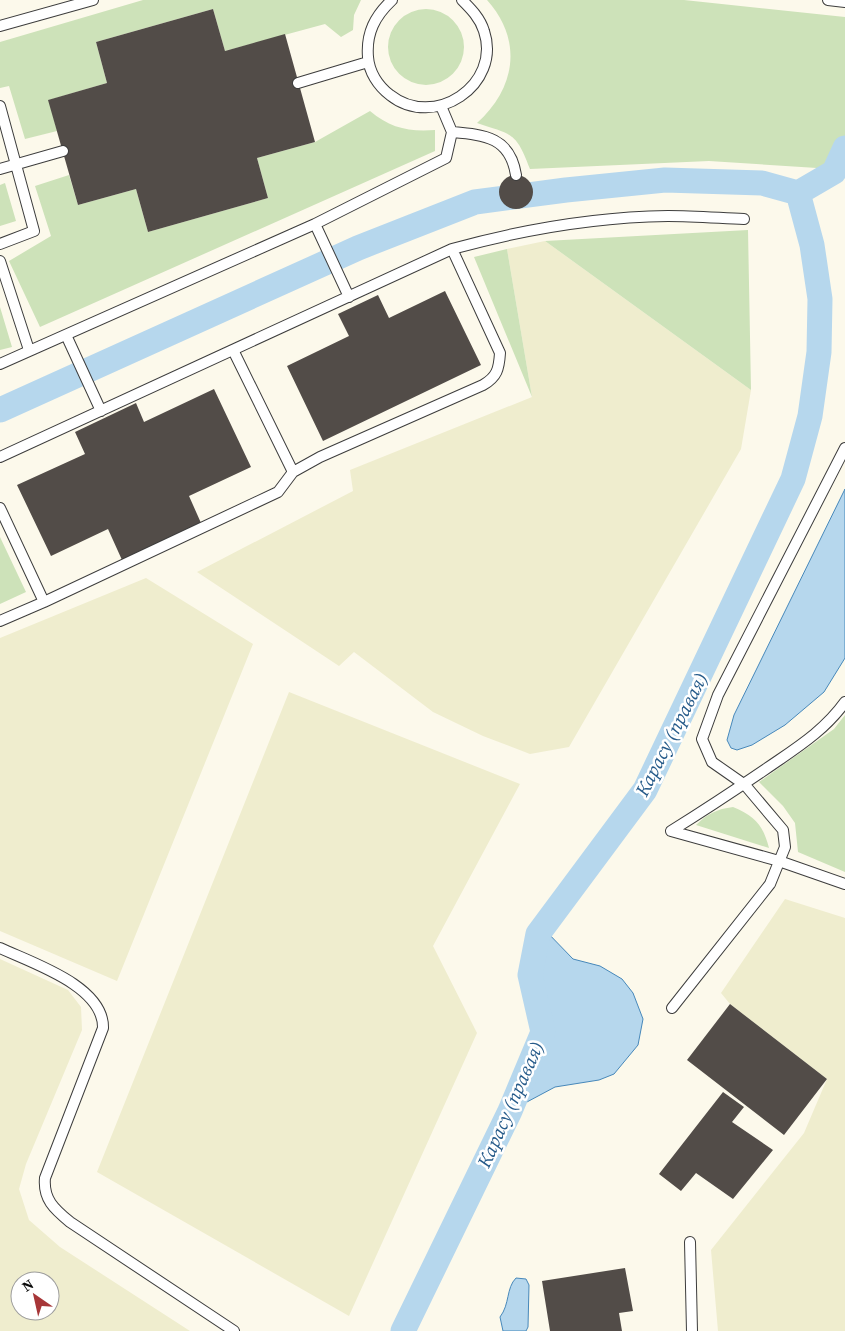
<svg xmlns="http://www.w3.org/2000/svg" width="845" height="1331" viewBox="0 0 845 1331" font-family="'Source Serif 4',serif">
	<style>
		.farmland { fill: #efedce; fill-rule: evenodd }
		.green { fill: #cde2b9 }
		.water { fill: #b6d7ed; stroke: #4788ba }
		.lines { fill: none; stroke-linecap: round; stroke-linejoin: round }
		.canal { stroke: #b6d7ed; stroke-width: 25 }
		.building { fill: #524c48 }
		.lane-casing { stroke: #3d3d3d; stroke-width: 12 }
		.lane { stroke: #fff; stroke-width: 10 }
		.labels { text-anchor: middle; stroke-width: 5; stroke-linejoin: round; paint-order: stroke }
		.water-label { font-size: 19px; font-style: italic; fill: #265b8a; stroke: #fff }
	</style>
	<rect width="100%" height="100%" fill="#fcf9eb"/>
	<path class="farmland" d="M545,241L751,390L741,449L569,747L530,754L483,736L433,712L354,652L339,666L197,572L353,491L350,470L532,397L507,249Z
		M146,578L253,644L117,981L0,931V638Z
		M289,692L520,784L433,946L477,1033L349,1316L97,1172Z
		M785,899L845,918V1331H718L711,1250L804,1133L827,1079L730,1004L721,993Z
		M0,959L68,990L81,1007L82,1030L26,1164L19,1189L29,1220L60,1247L190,1331H0ZM20,1281H50V1311H20Z"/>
	<path class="green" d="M143,0H361L354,15L353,30L341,37L325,24L225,51L213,9L96,42L107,83L49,100L57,131L25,139L9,86L0,88V42Z
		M487,0H684L845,17V178L817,168L709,161L530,169C516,132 513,135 477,123C516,88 523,40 487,0Z
		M388 47a38 38 0 1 1 76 0a38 38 0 1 1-76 0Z
		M370,111C390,128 409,132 435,130V151L40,327L9,261L51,236L35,186L69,175L78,205L136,189L148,232L268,198L257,158L315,142Z
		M5,183L16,221L0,226V185Z
		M748,230L751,390L545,241Z
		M507,249L532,397L474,257Z
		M0,307L12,347L0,350Z
		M0,537L26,592L0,604Z
		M845,715V872L798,852L795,823L783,806L759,782L834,729Z
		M733,807C755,816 763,825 769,848L696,825C707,814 717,809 733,807Z"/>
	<path class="water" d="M845,489V658L824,692L785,725L752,745L737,750L731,748L727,740L734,715Z
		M543,928L573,959L600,966L622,979L633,993L643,1019L638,1045L614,1074L599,1080L555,1087L510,1111L543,1032L530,975L538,934Z
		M516,1278L526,1279L529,1285L528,1327L526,1331H503L500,1317C510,1304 506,1288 516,1278Z"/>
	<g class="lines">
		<path class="canal" d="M0,410L358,248L475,202L566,190L665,180L762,183L798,193
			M403,1331L510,1111L543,1032L530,975L538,934L645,790L793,479L810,416L819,352L820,299L812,245L798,193L834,172L845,148"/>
	</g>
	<path class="building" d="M213,9L225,51L285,34L315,142L257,158L268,198L148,232L136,189L78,205L48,100L107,83L96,42Z
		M499 192a17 17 0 1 1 34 0a17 17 0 1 1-34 0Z
		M445,291L481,365L323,441L287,366L349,336L338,314L378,295L389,318Z
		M214,389L251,467L189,496L201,523L122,560L108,529L51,556L17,485L85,454L75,432L136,403L144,422Z
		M730,1004L827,1079L784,1135L687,1060Z
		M723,1092L744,1107L732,1122L773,1150L733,1199L696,1173L681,1191L659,1174Z
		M625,1268L633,1311L619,1313L622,1331H550L542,1281Z"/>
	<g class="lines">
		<g class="lane-casing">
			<path id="lane" d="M392,0C375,16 366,33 368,57C369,72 378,86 390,95C434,130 502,85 484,31C480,18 471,9 462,0
				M828,0L845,2
				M0,26L93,0
				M298,83L368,62
				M0,106L34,231L0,244
				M452,132C485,135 510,137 516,175
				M0,169L63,151
				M315,224L349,297
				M452,249C521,230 596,217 668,216C693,216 719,218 744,219
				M0,261L29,350
				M66,335L101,411
				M233,350L293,472
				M0,364L315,224L446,158L452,132L441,106
				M0,457L452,249L500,353C499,369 497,377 483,385L320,457L293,472L278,492L44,602L0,508
				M0,621L44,602
				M671,831C708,808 744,784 779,760C804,743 827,727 845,702
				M671,831L779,861L845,884
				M0,948C32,963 104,986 103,1028L45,1178C43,1199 54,1209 70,1222L234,1331
				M672,1008L770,884L785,847L783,830L745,785L712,762L702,739L718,695L845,448
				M690,1242L692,1331"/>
		</g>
		<use href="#lane" class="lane"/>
	</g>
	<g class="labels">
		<g class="water-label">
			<text transform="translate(671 734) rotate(-63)" y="7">Карасу (правая)</text>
			<text transform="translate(510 1104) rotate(-66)" y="7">Карасу (правая)</text>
		</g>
	</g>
	<g transform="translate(35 1296) rotate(326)"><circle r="24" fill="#ffffff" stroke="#9d9d9d"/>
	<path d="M0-4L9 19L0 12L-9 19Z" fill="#a73638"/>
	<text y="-8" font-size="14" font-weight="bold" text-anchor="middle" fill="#0a0a0a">N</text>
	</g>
</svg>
